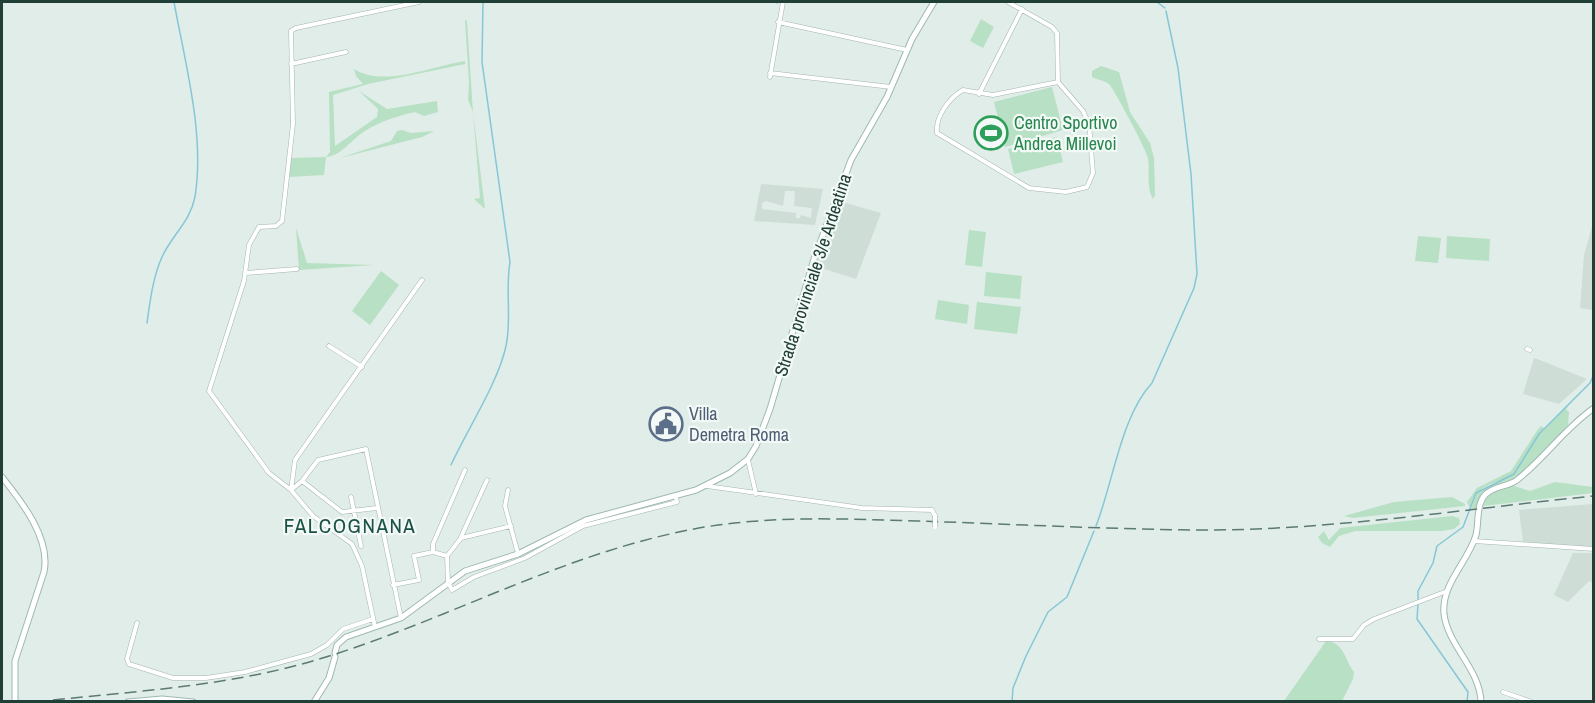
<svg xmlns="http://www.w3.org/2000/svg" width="1595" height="703" viewBox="0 0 1595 703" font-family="'Archivo Narrow',sans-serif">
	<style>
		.built { fill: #cfddd7; fill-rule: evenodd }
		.green { fill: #b8e0c4 }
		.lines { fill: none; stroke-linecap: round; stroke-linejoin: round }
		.stream { stroke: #85c7d6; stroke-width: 1.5 }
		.street-casing { stroke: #a3b5af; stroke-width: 5 }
		.secondary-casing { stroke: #9eb9b1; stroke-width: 7 }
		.street { stroke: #fff; stroke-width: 4 }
		.secondary { stroke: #fff; stroke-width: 5 }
		.rail { stroke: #5a7a73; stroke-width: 1.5; stroke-dasharray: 12 6; stroke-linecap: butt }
		.street-bridge-casing { stroke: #a3b5af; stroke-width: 5; stroke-linecap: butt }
		.street-bridge { stroke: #fff; stroke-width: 4 }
		.labels { text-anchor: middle; stroke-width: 4.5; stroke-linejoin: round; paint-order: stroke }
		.leisure-label { font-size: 18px; fill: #27864d; stroke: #f2f9f6; text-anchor: start }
		.street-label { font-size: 18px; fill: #203f37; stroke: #f2f9f6 }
		.service-label { font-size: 18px; fill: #4e5e75; stroke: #f2f9f6; text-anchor: start }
		.quarter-label { font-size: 21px; letter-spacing: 1.5px; fill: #1a5246; stroke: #f2f9f6 }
	</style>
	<rect width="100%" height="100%" fill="#e1ede8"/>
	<path class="built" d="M761,184L823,189L815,225L754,221ZM785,191H795L794,206L812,208L811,218L801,215L800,218H796V213L762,209V203L766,201L783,206Z
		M839,201L881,213L856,279L815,266Z
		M1593,223V310L1580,308L1584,255Z
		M1534,358L1540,360L1587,379L1559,404L1523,394Z
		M1593,504V548L1523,542L1519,510Z
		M1573,553H1593V583L1589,581L1568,602L1554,595Z"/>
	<path class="green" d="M981,19L994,27L983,48L970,41Z
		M465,20L467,21L473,112L485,209L474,199L480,198L473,112L468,100L469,82Z
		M465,61V64L368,84L333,95L335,146L377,117L378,109L359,91L387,109L437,101L438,112L424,116L415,112C398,116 380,121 365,131C352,139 341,156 326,157L324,175L289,177L291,158L326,157L330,152L329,92L363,84L356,76L354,69C384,88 432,66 465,61Z
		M1101,66L1119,72L1130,112L1150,143L1154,158L1155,195L1153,199C1146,187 1150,172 1148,158C1147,151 1114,89 1109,84C1104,80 1097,80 1092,77V71Z
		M1052,87L1063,130L1005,147L994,102Z
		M402,130L411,133L434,131L422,137L340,158L391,141L397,131Z
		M1057,137L1063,162L1014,174L1008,149Z
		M296,228L307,263L374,265L299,270Z
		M969,230L986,232L982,267L965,265Z
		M1418,236L1441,238L1438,263L1415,261Z
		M1447,236L1490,239L1489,261L1446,258Z
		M381,271L399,285L370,325L352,311Z
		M986,272L1022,276L1020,299L984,296Z
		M938,300L969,305L967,324L935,319Z
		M977,302L1021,307L1017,334L974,329Z
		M1574,398L1566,409L1569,412L1568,425L1544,452L1510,482L1490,490L1478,508L1471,509L1477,492L1507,478C1490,484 1474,488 1470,508L1467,502L1477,488L1511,471L1538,429L1541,426L1544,428L1542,432Z
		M1555,482L1593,487V493L1483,506L1487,497L1496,492L1514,486L1530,491Z
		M1452,497L1465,504V506L1353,518L1344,516L1394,502Z
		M1452,516L1459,518L1460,524L1454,529L1442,531H1355L1339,536L1330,547L1322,543L1318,537L1324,531L1329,540L1340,528Z
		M1326,641C1345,643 1344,659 1354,672L1353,679L1342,701H1284Z"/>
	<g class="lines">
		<path class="stream" d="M1157,2L1165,8
			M777,3L778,2
			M147,323C150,301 153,277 162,257C172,235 190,222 195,197C205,134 185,63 174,2
			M451,465C468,428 498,383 506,346C512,318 505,290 510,262L482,62L483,2
			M1096,526C1113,483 1121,416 1152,383L1194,288L1197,274L1191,174L1178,68L1166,11
			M1418,599V591L1433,563L1437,546L1463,527L1476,493L1514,474L1539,434L1590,383L1594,374
			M1418,604L1417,619L1468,692L1467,702
			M1012,702L1013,688L1026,656L1048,612L1067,597L1094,531"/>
		<g class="street-casing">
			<path id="street" d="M1008,2L1052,27L1057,33L1058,82L1083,111L1089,124L1093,173L1087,187L1066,192L1029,188L937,133C935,117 949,98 963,90L993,95L1058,82
				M778,22L907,50
				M291,64L346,52
				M770,73L891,87
				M770,77L783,2
				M979,94L1022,9
				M246,273L297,269
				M329,346L362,367
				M1527,349L1530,350
				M748,460L756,494
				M302,481L342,512L377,508
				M707,486L862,508L932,510L935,516
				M291,490L302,481L318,460L366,449L401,618
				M291,490L295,460L422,280
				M508,490L505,506L517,550
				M351,497L361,546
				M461,537L487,480
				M1474,541L1594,549
				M447,556L448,582L452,590L474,577L525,558L583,526L677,502L676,498
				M447,556L433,552V544L465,470
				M447,556L461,538L511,526
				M393,585L419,580L414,556L433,552
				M137,623L127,659L129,664L173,678H206L245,672L311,654L327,645L343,629L373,619
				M375,627L362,566L352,544L313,516L291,490L269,473L209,391L244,281L249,245L259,227L276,226L282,221L293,124L291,31L296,28L419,2
				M1319,639H1353L1364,625L1374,619L1447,591
				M1503,692L1532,702"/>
		</g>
		<g class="secondary-casing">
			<path id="secondary" d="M2,477C21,501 51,538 44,572L15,661V702
				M335,653L337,645L346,637L401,618L465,571L518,554L586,520L696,490L730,473L748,459L756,446L770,409L814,259L851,160L887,97L912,39L934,2
				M128,702L162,699L193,702
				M314,702L329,678L335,657
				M1481,702C1480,669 1448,646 1444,614C1441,584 1468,562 1476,535C1479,523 1476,505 1485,495C1493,486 1508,487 1517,480C1545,458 1565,428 1594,408"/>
		</g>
		<use href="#street" class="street"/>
		<use href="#secondary" class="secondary"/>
		<path class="rail" d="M35,702C133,691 231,687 326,657C458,616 579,545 718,525C784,516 850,519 917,521C1010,524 1103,529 1196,530C1329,531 1462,509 1594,496"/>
		<g class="street-bridge-casing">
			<path id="street-bridge" d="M935,527V516"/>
		</g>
		<use href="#street-bridge" class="street-bridge"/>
	</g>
	<defs>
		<g id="stadium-ring" transform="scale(1.725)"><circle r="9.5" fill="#f2f9f6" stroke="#2e9e5b" stroke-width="1.5"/><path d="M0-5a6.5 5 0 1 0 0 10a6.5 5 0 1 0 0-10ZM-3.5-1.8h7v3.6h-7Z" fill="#2e9e5b"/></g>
		<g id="civic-ring" transform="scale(1.725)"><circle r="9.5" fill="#f2f9f6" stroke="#5c6f8a" stroke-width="1.5"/><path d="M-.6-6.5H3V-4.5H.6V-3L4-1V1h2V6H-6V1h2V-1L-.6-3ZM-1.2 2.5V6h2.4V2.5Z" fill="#5c6f8a"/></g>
	</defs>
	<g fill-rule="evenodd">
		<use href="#stadium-ring" x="991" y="133"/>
		<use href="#civic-ring" x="666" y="424"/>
	</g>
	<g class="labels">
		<g class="leisure-label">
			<text x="1014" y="129">Centro Sportivo<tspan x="1014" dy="21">Andrea Millevoi</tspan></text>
		</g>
		<g class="street-label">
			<text transform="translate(813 275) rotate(-72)" y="6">Strada provinciale 3/e Ardeatina</text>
		</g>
		<g class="service-label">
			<text x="689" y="420">Villa<tspan x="689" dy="21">Demetra Roma</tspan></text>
		</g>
		<g class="quarter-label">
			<text x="350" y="533">FALCOGNANA</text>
		</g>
	</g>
	<rect width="1595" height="703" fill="none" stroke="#203f37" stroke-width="6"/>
</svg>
